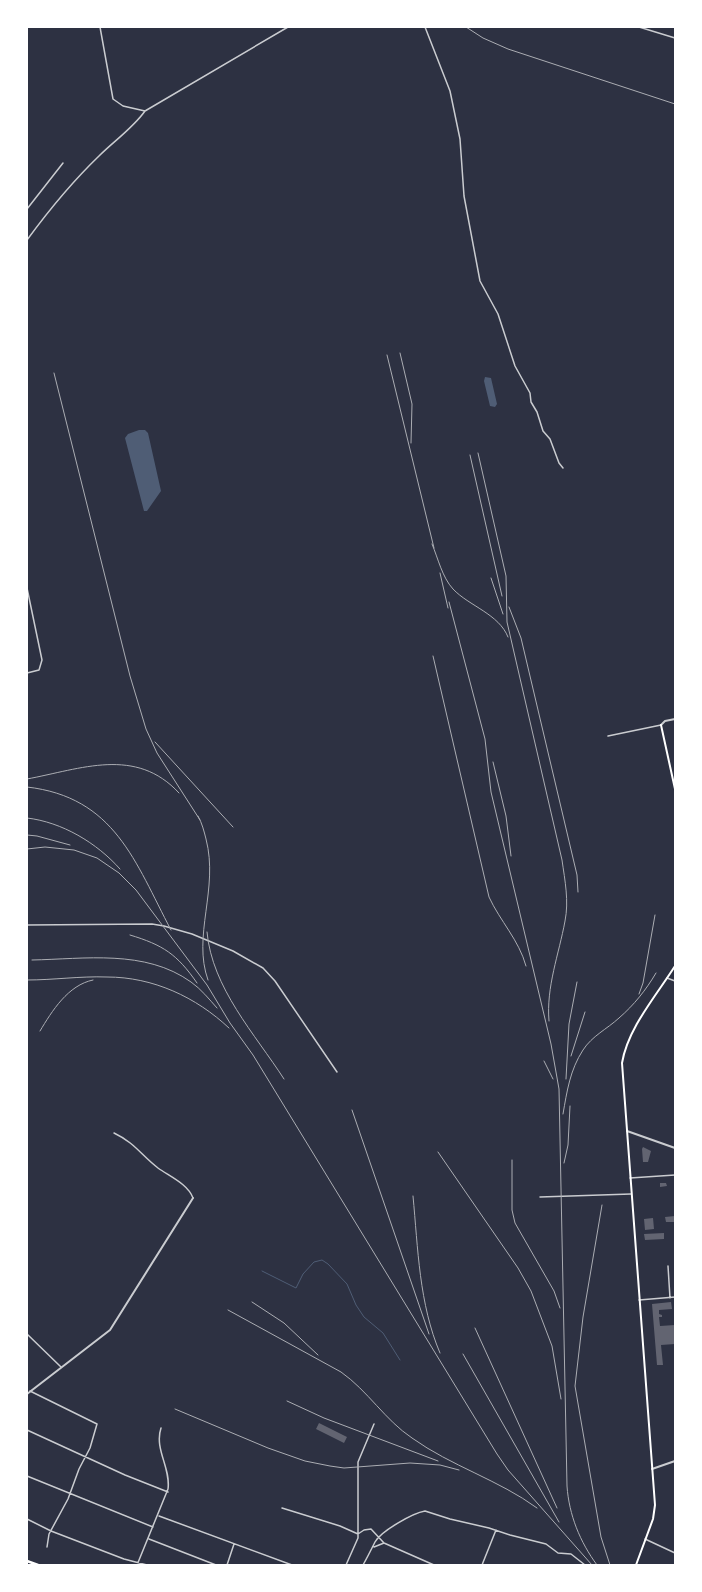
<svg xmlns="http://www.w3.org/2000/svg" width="702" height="1592" viewBox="0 0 702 1592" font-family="Lato,sans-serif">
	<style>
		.water { fill: #4f5d75 }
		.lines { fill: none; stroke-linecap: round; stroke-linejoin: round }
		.stream { stroke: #4f5d75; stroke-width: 1 }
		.building { fill: #626471 }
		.minor { stroke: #caccd0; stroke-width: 1.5 }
		.tertiary { stroke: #caccd0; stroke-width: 2 }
		.secondary { stroke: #fff; stroke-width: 2 }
		.primary { stroke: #fff; stroke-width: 2.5 }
		.rail { stroke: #abadb3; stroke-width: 1 }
	</style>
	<rect width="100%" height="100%" fill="#2d3142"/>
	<path class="water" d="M485,377L491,378L497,404L495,407L490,406L484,381Z
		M139,430H145L148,433L161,491L147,511H144L125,438L128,434Z"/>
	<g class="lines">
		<path class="stream" d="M262,1271L296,1288L303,1274L314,1262L322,1260L328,1264L347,1284L356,1305L364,1317L383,1333L400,1360"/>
	</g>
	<path class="building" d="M643,1147L651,1151L648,1162H643L642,1149Z
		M660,1183H666L667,1186L660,1187Z
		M675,1216V1222H666L665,1217Z
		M653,1218L654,1229L645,1230L644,1219Z
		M664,1233V1239L645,1240L644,1234Z
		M671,1302L672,1309L659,1310V1314L662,1315V1317H659L660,1326L675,1325V1344L661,1345L663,1365H657L652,1304Z
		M319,1423L347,1437L344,1443L316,1429Z"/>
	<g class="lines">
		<path class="minor" d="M100,27L113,99L123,106L145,111L288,27
			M425,27L450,91L460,139L464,196L480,281L498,314L515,366L530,393L531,402L537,412L543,431L550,439L559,463L563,468
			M639,27L675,38
			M27,209L63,163
			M27,240C49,210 73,181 99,156C114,141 133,128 145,111
			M27,588L42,660L39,670L27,673
			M608,736L661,725
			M27,925L152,924L164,926L192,934L233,951L263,968L275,981L337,1072
			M667,978L675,981
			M114,1133C135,1143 141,1155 158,1168C169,1176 188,1184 193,1198
			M630,1178L675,1175
			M540,1197L631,1194
			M668,1266L670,1298
			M639,1300L675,1297
			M27,1334L61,1367
			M30,1391L97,1424L90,1448L79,1469L68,1499L49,1534L47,1547
			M27,1430L125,1475L168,1492
			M27,1476L153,1527
			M282,1508L340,1526L358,1534L364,1530L371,1529L384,1543
			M159,1516L292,1565
			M27,1519L51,1531L124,1559L147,1565
			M149,1539L216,1565
			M645,1539L675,1553
			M374,1547L384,1543L434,1565
			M137,1565L168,1489C171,1468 154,1449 161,1428
			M227,1565L234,1544
			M346,1565L358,1538V1462L374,1424
			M363,1565C367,1558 371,1550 375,1542C381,1531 413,1513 425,1511L450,1519L489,1528L510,1535L546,1544L558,1553L571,1554L585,1565
			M482,1565L496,1530"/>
		<path class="tertiary" d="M661,725L665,721L675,719
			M627,1131L675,1148
			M27,1394L110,1330L193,1198
			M652,1469L675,1461"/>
		<path class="secondary" d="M661,725L675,789
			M636,1565L653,1519L655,1505L622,1063C628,1028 656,996 675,966"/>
		<path class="primary" d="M27,1561L38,1565"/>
		<path class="rail" d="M466,27L483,38L508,49L675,104
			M400,353L412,404L411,443
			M387,355L434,548
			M54,373L130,676L146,729L157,753L200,820
			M478,453L506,576L507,622L562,860C565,881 569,901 565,921C559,954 546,987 549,1021
			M470,455L502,596
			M432,544C438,558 442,577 453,589C469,606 499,614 508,637
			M440,573L448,608
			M491,578L503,614
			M449,602L485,739L491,792L551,1044L559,1089L567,1486C569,1515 580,1542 597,1565
			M509,607L521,638L577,875L578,892
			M433,656L489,897C500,921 519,940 526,966
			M155,742L233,827
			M493,762L506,816L511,856
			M27,779C81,769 136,746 179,793
			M27,787C115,797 135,862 171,930
			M198,816C202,823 204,831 206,839C219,889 192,936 208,980
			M27,818C62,822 97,843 120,869
			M27,835L37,836L70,845
			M27,849L45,847L74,850L97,858L119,873L136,890L207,985L230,1023L253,1055L497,1454L508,1470L592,1565
			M207,932C212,988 255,1034 284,1079
			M130,935C163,945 177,954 197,983
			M32,960C85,959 145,949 191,982C201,989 209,999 217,1008
			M27,980C54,980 80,976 107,977C153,977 196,997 229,1028
			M639,994L643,983L655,915
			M40,1031C52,1011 68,985 93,980
			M571,1056L585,1012
			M544,1061L553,1079
			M566,1079L569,1024L577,982
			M352,1110L429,1334
			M563,1114C567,1091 570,1070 583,1050C592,1036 607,1029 619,1018C634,1005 646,990 656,973
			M438,1152L518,1268L531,1291L552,1346L561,1399
			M512,1160V1210L515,1223L554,1291L560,1308
			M564,1163L568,1145L570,1106
			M413,1196C418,1248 419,1304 440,1353
			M602,1205L583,1317L575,1386L601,1537L610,1565
			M252,1302L284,1323L318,1355
			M228,1310L341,1372C368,1391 385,1420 412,1438C451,1466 499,1480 537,1508
			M475,1328L557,1508
			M463,1354L559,1522
			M287,1401L324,1418L438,1461
			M175,1409L268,1448L305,1461L330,1466L344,1468L410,1463L440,1465L459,1470"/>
	</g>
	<rect width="702" height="1592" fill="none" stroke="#ffffff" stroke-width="56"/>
</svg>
